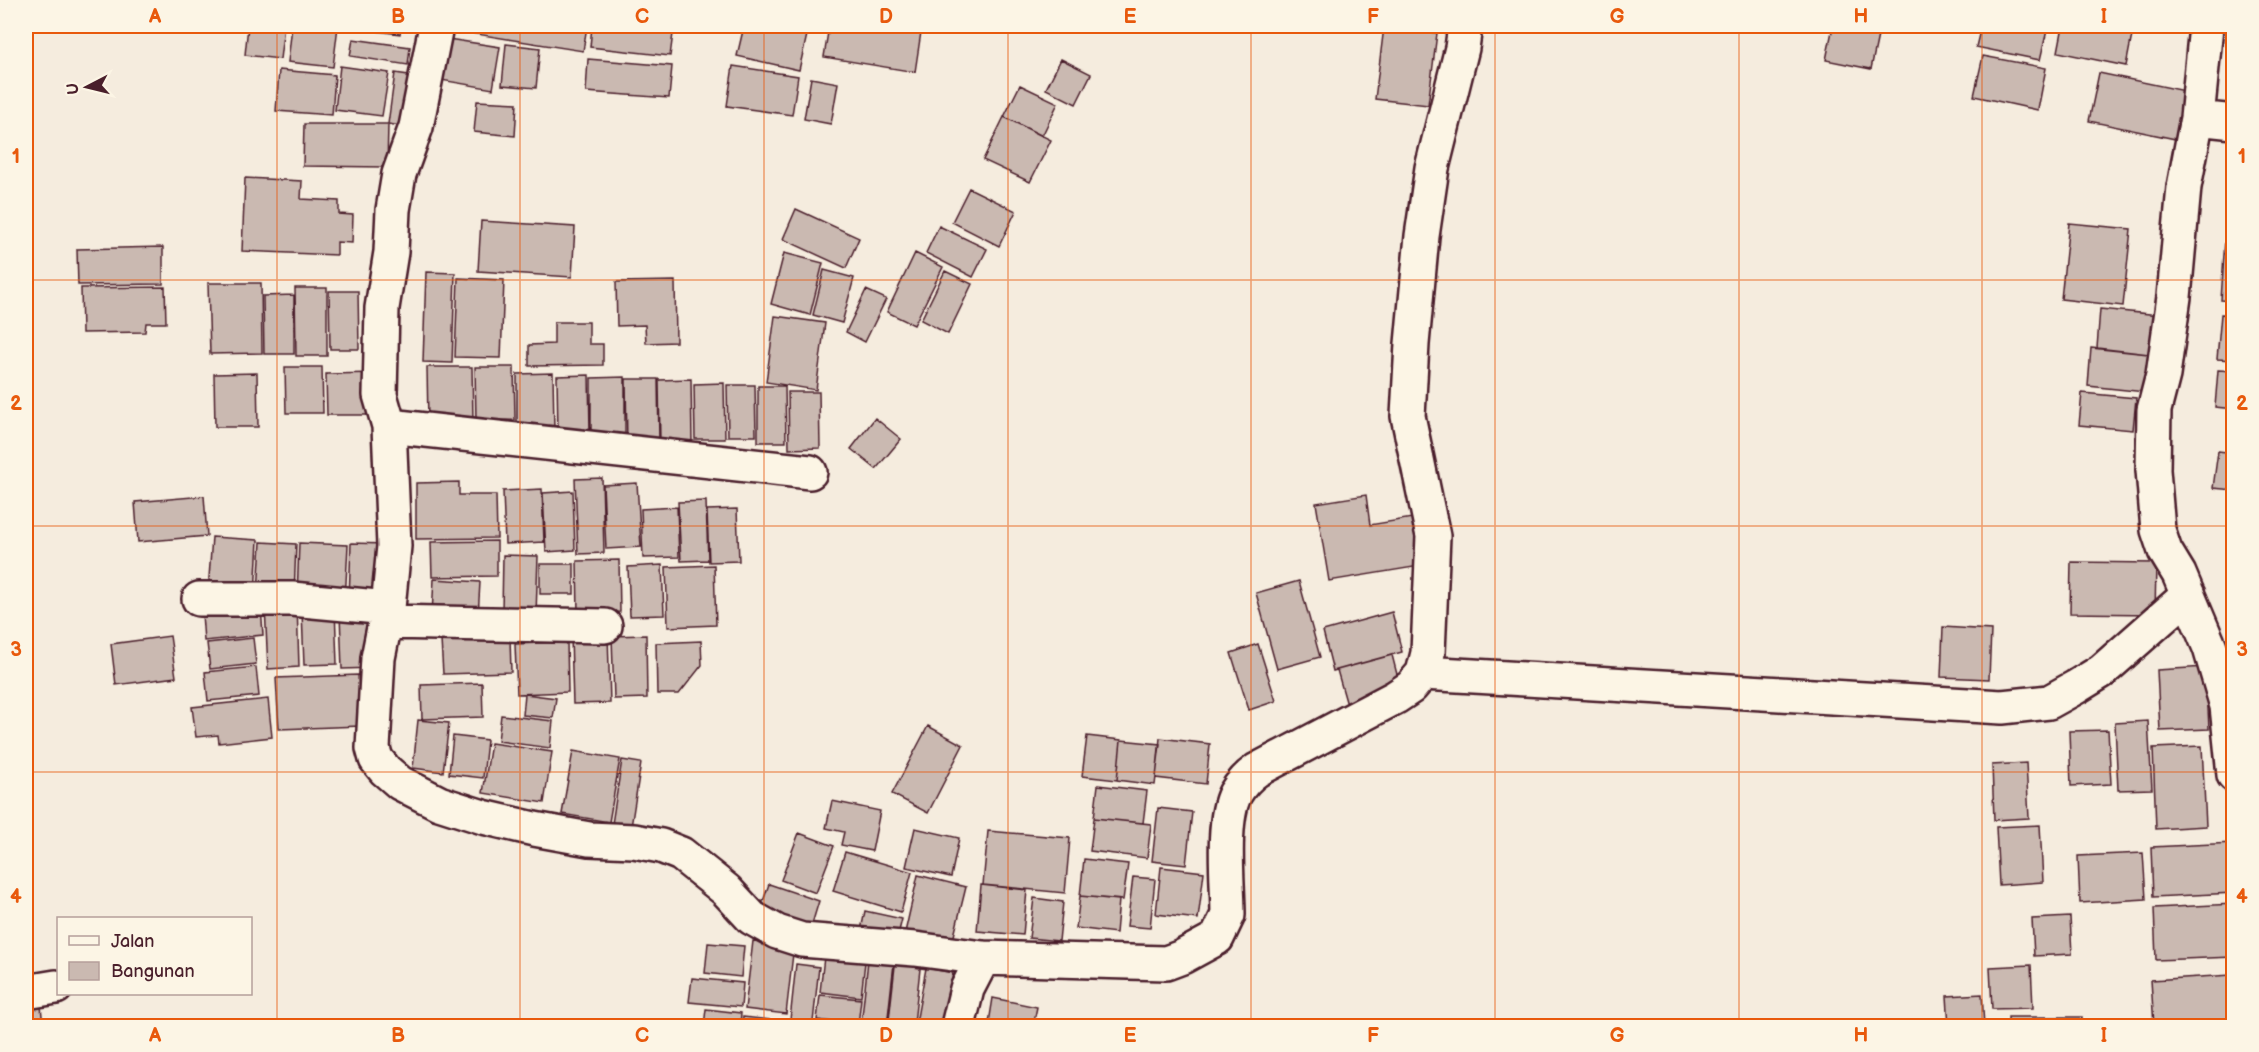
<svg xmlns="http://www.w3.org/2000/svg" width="2259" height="1052" viewBox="0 0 2259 1052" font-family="'Balsamiq Sans',sans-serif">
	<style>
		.building { fill: #cab9b1; stroke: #4a1f2b; stroke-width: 1.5 }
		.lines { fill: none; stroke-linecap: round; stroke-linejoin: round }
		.minor-casing { stroke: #4a1f2b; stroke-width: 38 }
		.minor { stroke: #fcf5e5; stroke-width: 33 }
		.grid { fill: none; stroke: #e8590c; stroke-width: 1.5; stroke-opacity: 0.55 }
		.neatline { fill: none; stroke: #e8590c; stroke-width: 2 }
		.grid-label { font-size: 20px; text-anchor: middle; font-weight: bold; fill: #e8590c }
	</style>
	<rect width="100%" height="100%" fill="#f5ecde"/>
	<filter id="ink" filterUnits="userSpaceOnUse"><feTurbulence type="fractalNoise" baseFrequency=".0167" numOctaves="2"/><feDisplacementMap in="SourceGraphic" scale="12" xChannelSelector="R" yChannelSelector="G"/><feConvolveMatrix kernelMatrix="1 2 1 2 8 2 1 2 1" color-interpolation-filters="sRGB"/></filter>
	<g filter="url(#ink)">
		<path class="building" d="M248,26H284L280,59L245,55Z
			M292,26H338L333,67L288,62Z
			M351,26H401L400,34L351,28Z
			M465,26H587L583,51L464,32Z
			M592,26H674L670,56L590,47Z
			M744,26H809L799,70L737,56Z
			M829,26H878L921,32L915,72L824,57Z
			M1833,26H1880L1871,69L1826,60Z
			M1981,26H2048L2040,60L1976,47Z
			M2063,26H2110L2133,30L2126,66L2058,52Z
			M1384,27L1437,33L1428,105L1375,99Z
			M353,39L410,47L408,65L350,56Z
			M448,39L500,47L493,89L441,80Z
			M506,44L540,48L536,88L502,85Z
			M1983,56L2046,68L2038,110L1974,96Z
			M588,59L672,66L669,98L586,92Z
			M1061,59L1091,74L1076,104L1046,89Z
			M340,66L389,73L382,116L335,110Z
			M733,66L798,76L792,115L727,106Z
			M279,70L335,75L332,115L276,111Z
			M395,73L415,76L408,127L388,124Z
			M2099,73L2195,93L2185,141L2089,121Z
			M811,78L838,83L831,124L804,119Z
			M1020,85L1058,103L1042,136L1004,117Z
			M477,101L517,103L515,136L474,132Z
			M1004,117L1051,140L1030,182L983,160Z
			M304,124H388L387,167L303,166Z
			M245,178L302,181L301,199L339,201V214L353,215L352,243L337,242V255L242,251Z
			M969,188L1016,211L999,246L952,222Z
			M796,209L859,238L846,268L783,239Z
			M481,221L575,227L572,277L478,271Z
			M2069,223L2131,229L2123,306L2061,299Z
			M939,226L987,249L973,277L926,253Z
			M2225,239L2234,240V301L2221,300Z
			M163,247V284L78,285L77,249Z
			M784,253L823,263L810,315L771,304Z
			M915,253L943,267L914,325L887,312Z
			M824,270L854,278L842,323L813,315Z
			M945,271L972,284L948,334L921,320Z
			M426,272L455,273L452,363L423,362Z
			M458,278L504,280L501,358L455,357Z
			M675,281L676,342L646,343L645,325L617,326L616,282Z
			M208,283H261L262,353L210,354Z
			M165,287L166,323H146L145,332L82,333L81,288Z
			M295,288H327V356H296Z
			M866,290L886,299L865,342L846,332Z
			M329,291H358L359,349H330Z
			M294,295V354H264L263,296Z
			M2100,309L2169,316L2158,355L2097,348Z
			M2221,314L2234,315V360L2217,359Z
			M775,316L825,323L816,390L766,382Z
			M554,322H589V344H603V365L529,366V345L554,344Z
			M2091,348L2158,355L2155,393L2088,386Z
			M285,367H322L323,413H286Z
			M427,367H472L473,420L428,421Z
			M475,367H514L515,420L476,421Z
			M2218,370L2234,371V409L2215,407Z
			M257,373L258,427H215L214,374Z
			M378,373L379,415H327L326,374Z
			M553,373L554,431H517V374Z
			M589,375L590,433L558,434L557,376Z
			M625,377V437L591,438V378Z
			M626,379H658L659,443L627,444Z
			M691,379L692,443H660L659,380Z
			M724,383L725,439H695L694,384Z
			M727,385H755L756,436H728Z
			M758,386H785L786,442H758Z
			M788,392H819L820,448L789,449Z
			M2082,393L2136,398L2133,430L2079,425Z
			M875,418L901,439L876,469L851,449Z
			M2218,451L2234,453V490L2213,488Z
			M602,478L604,553L578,554L575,479Z
			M459,482V495H496L497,538L416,539V483Z
			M637,483L641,547L606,549L603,485Z
			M542,489L544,542L505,544L503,491Z
			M573,491L575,550L546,552L543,493Z
			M1366,495L1370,525L1412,518L1420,566L1329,581L1316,503Z
			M204,496L207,536L138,542L135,502Z
			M706,501L708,560L681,561L678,502Z
			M677,507L679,557L643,558L641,509Z
			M737,509L739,561L709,562L707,510Z
			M212,537L258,540L255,594L208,591Z
			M497,541V576L432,577L431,542Z
			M261,542L296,544L294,595L258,593Z
			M299,543L348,545L345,601L297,598Z
			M351,543L385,544L383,601L349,600Z
			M503,555L538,556L536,614L502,613Z
			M619,560L620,612L578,613L577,561Z
			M2071,562L2156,563L2155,614L2070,613Z
			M540,564H574V594H540Z
			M662,565L664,615L630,616L628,567Z
			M714,565L716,625L668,627L666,567Z
			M434,579L480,582L478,617L432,614Z
			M1299,581L1320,657L1277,669L1256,593Z
			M297,605L299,667L268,669L265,606Z
			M261,607L263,635L204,641L202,614Z
			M335,609L337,664L304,665L302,611Z
			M371,612L373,668L342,669L340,613Z
			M1392,612L1402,652L1333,671L1323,631Z
			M1943,627L1991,630L1989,679L1941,677Z
			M608,635L610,703L573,704L571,636Z
			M646,635L647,698L614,699L612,636Z
			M170,636L176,677L116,685L111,644Z
			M253,638L256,664L210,669L207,643Z
			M510,638L511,672L443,674L441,640Z
			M701,641L702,665L679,694H657L656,643Z
			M567,642L568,692L517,694L515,644Z
			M1258,644L1276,701L1249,710L1231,653Z
			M1392,655L1401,690L1347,705L1337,670Z
			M256,667L259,696L208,701L205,672Z
			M2206,667L2209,729L2160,731L2157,670Z
			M358,675L361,726L279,729L276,678Z
			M482,683L483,717L422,719L421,685Z
			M525,694L556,698L553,718L523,715Z
			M268,699L272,737L219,743L218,735L196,737L192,707Z
			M501,715L553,721L550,748L498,741Z
			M418,720L449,723L443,772L413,768Z
			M2148,721L2152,789L2118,790L2115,723Z
			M928,726L963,745L928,813L892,794Z
			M2108,730L2111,784L2071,786L2069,731Z
			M453,736L487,740L483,778L449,774Z
			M1087,736L1121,740L1117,780L1082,776Z
			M1160,738L1210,744L1206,784L1156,778Z
			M1121,740L1160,744L1155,785L1117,780Z
			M491,743L552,752L544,803L483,793Z
			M2202,746L2206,826L2156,829L2153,748Z
			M573,751L620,759L609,822L562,814Z
			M622,760L641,763L631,827L612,824Z
			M2026,763L2029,818L1994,820L1992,765Z
			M1098,785L1147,791L1143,823L1094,818Z
			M832,801L880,811L872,851L841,845L844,832L826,828Z
			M1158,808L1192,812L1186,865L1152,861Z
			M1094,818L1151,824L1147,858L1090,851Z
			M2040,825L2043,882L1999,885L1996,827Z
			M915,828L959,838L951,877L906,867Z
			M988,831L1070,838L1065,893L983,885Z
			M799,833L834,846L816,893L781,880Z
			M2234,843V893L2153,897L2151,847Z
			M845,852L912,872L901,912L833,891Z
			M2143,853L2146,899L2080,903L2078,856Z
			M1084,859L1128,864L1123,900L1080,896Z
			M1161,867L1204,872L1198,919L1156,914Z
			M918,875L966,887L951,948L904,937Z
			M1133,877L1155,879L1150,928L1127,926Z
			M769,884L819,901L809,934L758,916Z
			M981,885L1027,890L1023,935L977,931Z
			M1080,896L1119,900L1116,933L1076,928Z
			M1034,898L1063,902L1059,941L1029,938Z
			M2234,904V957L2156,960L2154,908Z
			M865,911L902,919L896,943L860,935Z
			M2070,917L2072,954L2034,956L2032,919Z
			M753,941L794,945L786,1014L745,1009Z
			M708,943L744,946L741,977L705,973Z
			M824,957L865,962L861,997L820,992Z
			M896,957L921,960L914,1023L889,1020Z
			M868,960L894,963L887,1026H861Z
			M796,964L819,967L813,1022L790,1020Z
			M2031,965L2033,1008L1992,1009L1990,967Z
			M926,968L953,973L943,1026L916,1023Z
			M2232,975L2234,1026H2154L2151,980Z
			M692,978L743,983L741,1007L689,1002Z
			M1982,994L1984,1026H1949L1947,996Z
			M820,995L861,999L858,1025L817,1020Z
			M993,998L1037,1007L1033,1026H1005L989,1023Z
			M41,1006L43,1026H26V1007Z
			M706,1009L741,1013L740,1026H704Z
			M743,1017L780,1021V1026H742Z
			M2008,1017H2082V1026H2008Z
			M787,1022L820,1025V1026H786Z"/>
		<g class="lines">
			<g class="minor-casing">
				<path id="minor" d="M436,26L416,127L399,174L393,210L391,252L382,308L380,395L389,426L394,546L388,608L378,658L373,748L376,759L385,770L400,783L439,803L483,817L534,829L589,839L634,841L661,846L681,854L726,890L752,918L777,932L802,940L915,949L983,958L1166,963L1182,957L1217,938L1228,915C1228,884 1221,821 1235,794C1241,784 1247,777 1257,770L1396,697L1411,687L1423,673L1428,653L1433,536L1408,416L1412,344L1422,236L1432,168L1462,48L1465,26
					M2206,26L2197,118L2184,187L2174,297L2163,375L2154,410L2153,470L2158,530L2165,551L2179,574L2210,648L2227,706L2234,775
					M2197,118L2234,122
					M389,426L810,472
					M199,599H292L388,608
					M385,622L605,626
					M1423,673L2002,707L2049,702L2076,687L2102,671L2188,595
					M26,992L56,987
					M958,1026L967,989L983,958"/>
			</g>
			<use href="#minor" class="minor"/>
		</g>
	</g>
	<path class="grid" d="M277,26V1026M520,26V1026M764,26V1026M1008,26V1026M1251,26V1026M1495,26V1026M1739,26V1026M1982,26V1026M26,280H2234M26,526H2234M26,772H2234"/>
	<rect width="2259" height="1052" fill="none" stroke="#fcf5e5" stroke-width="66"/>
	<rect x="57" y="917" width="195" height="78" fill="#fcf5e5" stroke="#b59f9b" stroke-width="1.5"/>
	<rect x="69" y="936" width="30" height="9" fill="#fcf5e5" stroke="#b59f9b" stroke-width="1.5"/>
	<text x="111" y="947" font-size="18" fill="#4a1f2b">Jalan</text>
	<rect x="69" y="962" width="30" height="18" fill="#cab9b1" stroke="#b59f9b" stroke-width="1.5"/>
	<text x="111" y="977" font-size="18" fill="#4a1f2b">Bangunan</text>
	<g transform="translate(87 87) rotate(263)" stroke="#fcf5e5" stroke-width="4.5" paint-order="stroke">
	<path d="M0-4.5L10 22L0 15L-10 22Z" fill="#4a1f2b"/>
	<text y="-9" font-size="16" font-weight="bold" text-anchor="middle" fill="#4a1f2b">U</text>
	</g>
	<rect x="33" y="33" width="2193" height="986" class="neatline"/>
	<g class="grid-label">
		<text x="155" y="23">A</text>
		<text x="398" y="23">B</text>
		<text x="642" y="23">C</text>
		<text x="886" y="23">D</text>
		<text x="1130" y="23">E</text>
		<text x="1373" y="23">F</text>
		<text x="1617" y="23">G</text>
		<text x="1861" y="23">H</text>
		<text x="2104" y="23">I</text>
		<text x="16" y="163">1</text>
		<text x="2242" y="163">1</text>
		<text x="16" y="410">2</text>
		<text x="2242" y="410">2</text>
		<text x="16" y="656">3</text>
		<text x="2242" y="656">3</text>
		<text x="16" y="903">4</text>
		<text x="2242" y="903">4</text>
		<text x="155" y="1042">A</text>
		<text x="398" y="1042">B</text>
		<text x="642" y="1042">C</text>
		<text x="886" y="1042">D</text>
		<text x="1130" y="1042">E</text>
		<text x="1373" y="1042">F</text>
		<text x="1617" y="1042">G</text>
		<text x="1861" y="1042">H</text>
		<text x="2104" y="1042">I</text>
	</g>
</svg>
